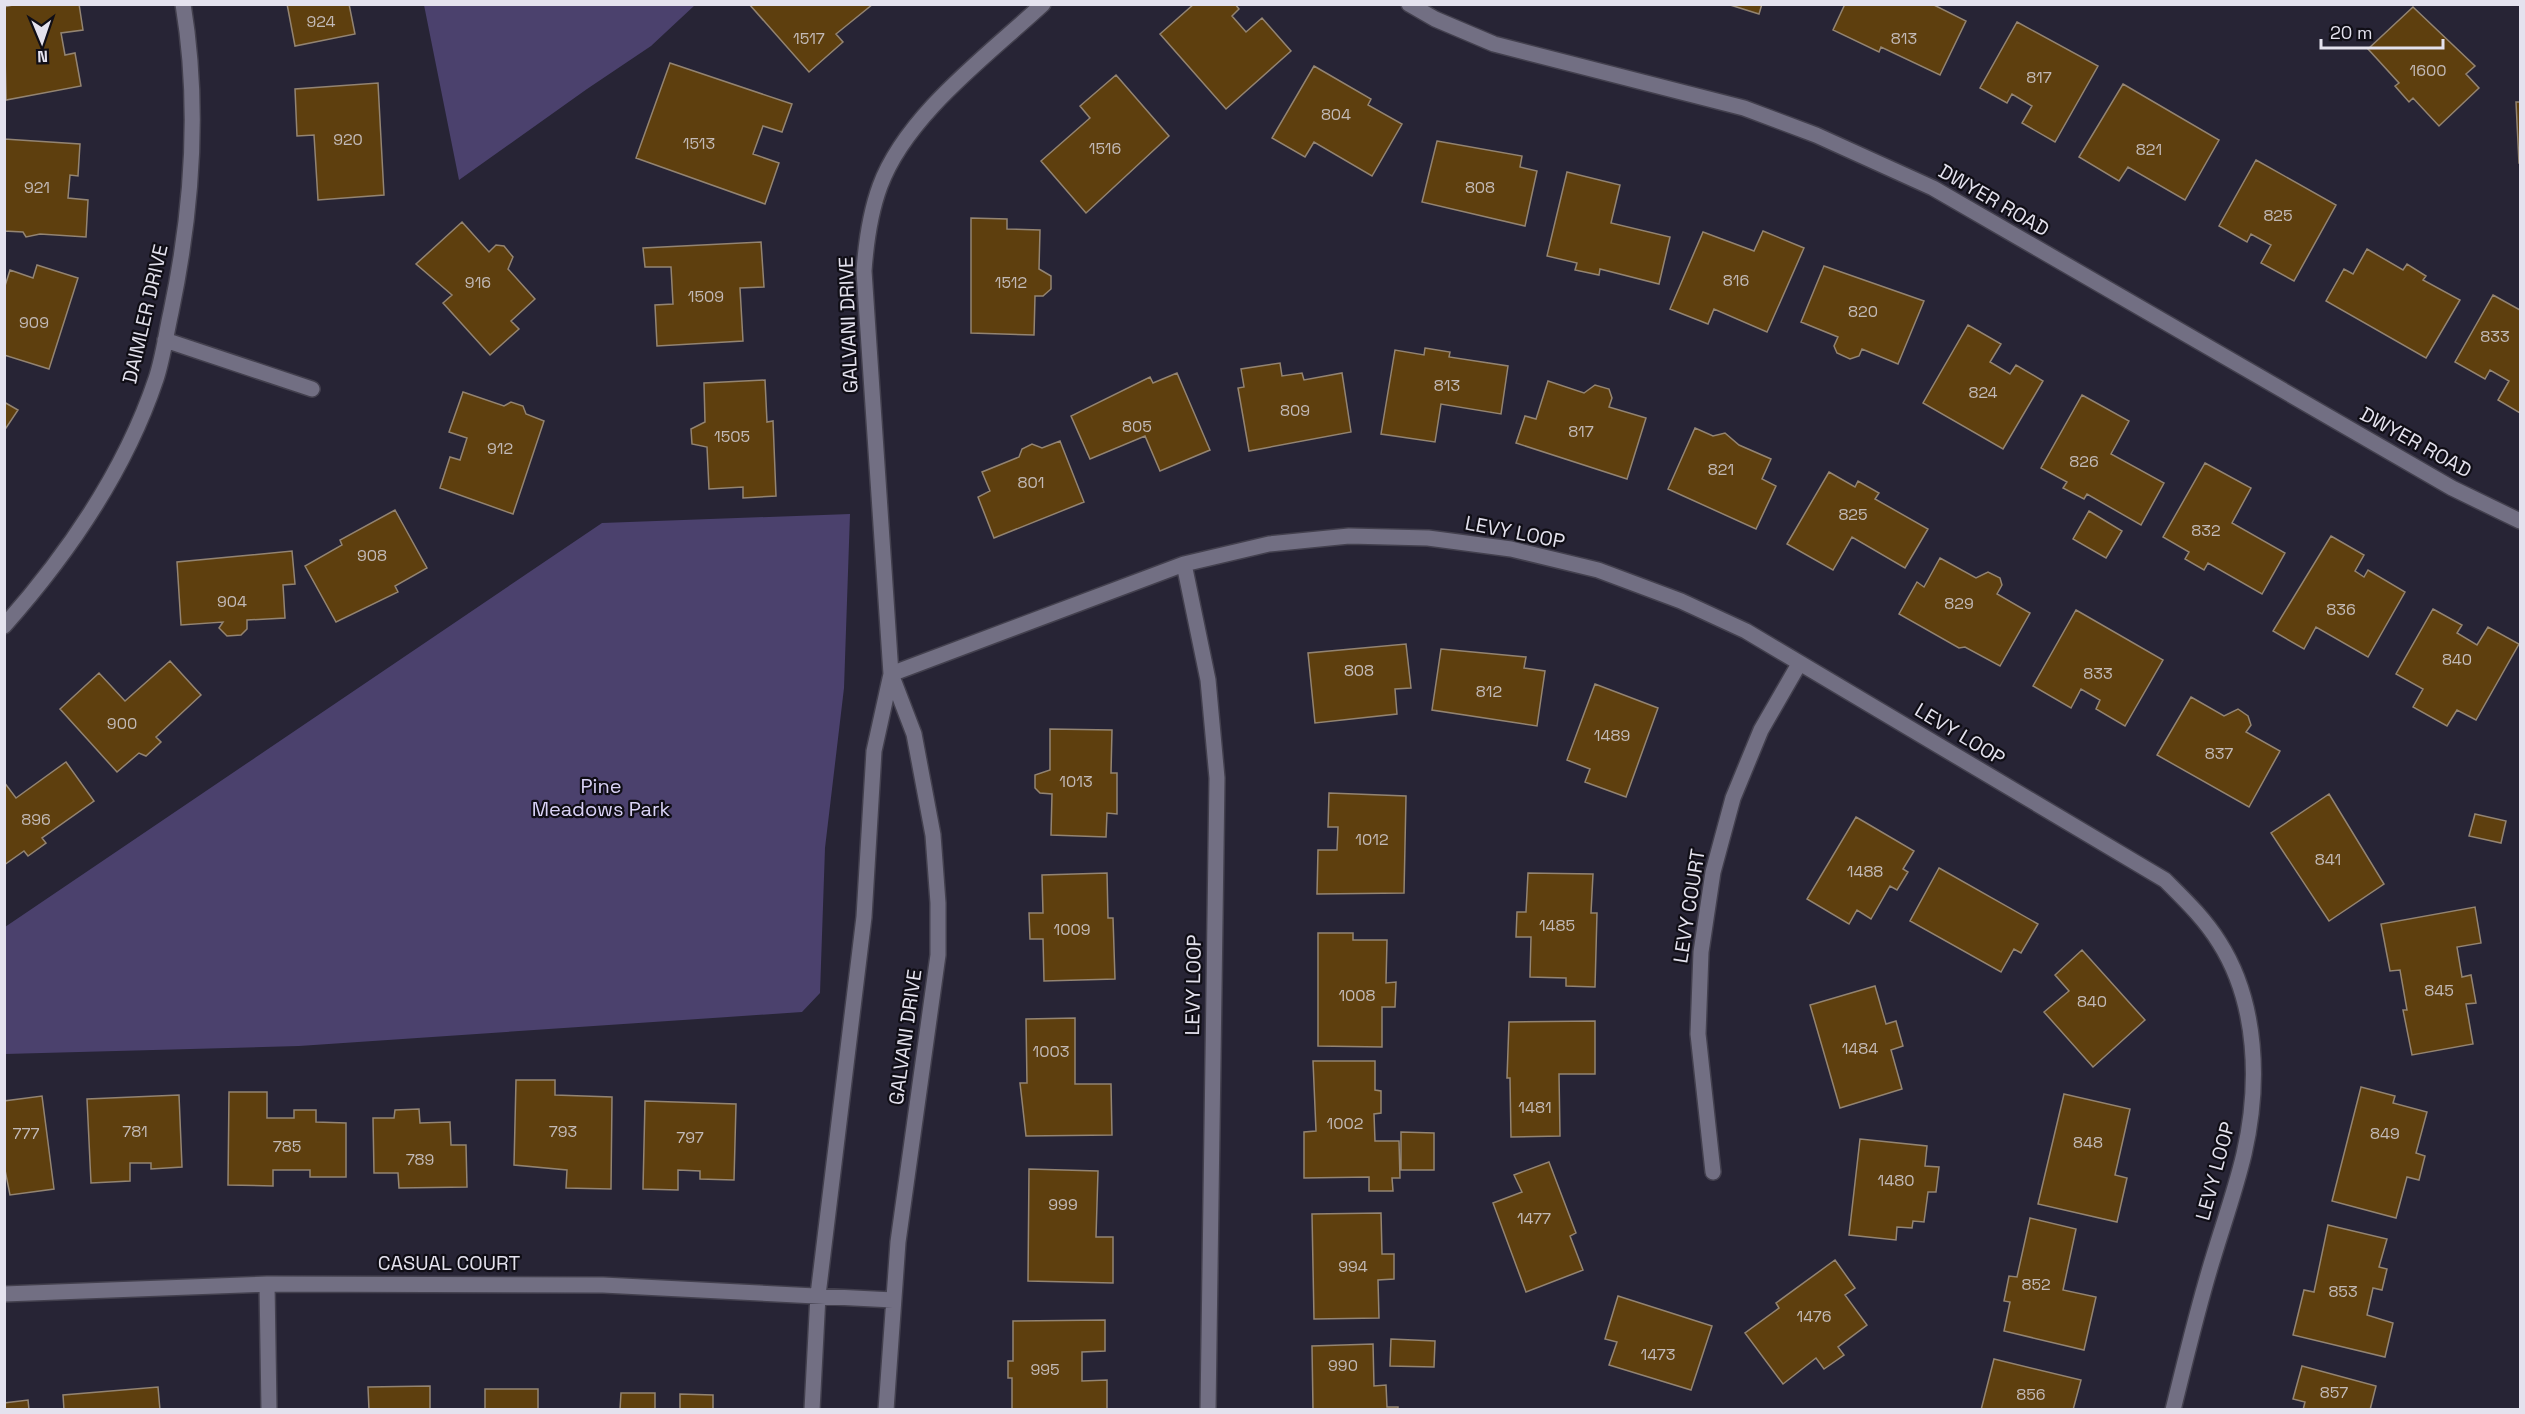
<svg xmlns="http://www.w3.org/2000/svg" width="2525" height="1414" viewBox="0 0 2525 1414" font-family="'Space Grotesk',sans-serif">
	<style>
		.green { fill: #4b416d }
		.building { fill: #5e3f0e; stroke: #938472; stroke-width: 1.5 }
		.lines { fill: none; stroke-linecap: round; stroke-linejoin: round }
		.street-casing { stroke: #43404e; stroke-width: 18 }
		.street { stroke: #726f83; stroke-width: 15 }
		.labels { text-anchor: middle; stroke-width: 4.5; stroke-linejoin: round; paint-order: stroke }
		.number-label { font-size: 16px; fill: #c2b9b6 }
		.street-label { font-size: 20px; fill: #e4e2ee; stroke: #100e16 }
		.park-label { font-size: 20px; fill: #dad3f7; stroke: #100e16 }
	</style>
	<rect width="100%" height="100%" fill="#272435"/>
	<path class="green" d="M424,5V4L695,5L651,46L587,89L459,180Z
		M850,514L844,688L825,848L820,993L802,1012L299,1046L5,1054V927L602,523Z"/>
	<path class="building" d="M17,4H79L83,30L61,33L65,55L75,53L81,86L6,100L4,7Z
		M287,4H349L355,34L295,46Z
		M749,4H873L836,34L843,42L809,72Z
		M1194,4H1235L1239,9L1232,16L1246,32L1262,18L1291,51L1226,109L1160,34Z
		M1727,4H1762L1759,14Z
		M1845,4H1932L1966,21L1940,75L1881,47L1879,52L1833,30Z
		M2413,7L2475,66L2466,74L2479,88L2439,126L2413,98L2409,102L2395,86L2399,83L2368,49Z
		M2017,22L2098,66L2055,142L2022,123L2032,106L2012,94L2007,103L1980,88Z
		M670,63L792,104L782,132L763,126L753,154L779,163L765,204L636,158Z
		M1314,66L1371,99L1368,105L1402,124L1372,176L1314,142L1305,157L1272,138Z
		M1116,75L1169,136L1086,213L1041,161L1090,118L1080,106Z
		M378,83L384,195L318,200L314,135L297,136L295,89Z
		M2123,84L2219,140L2185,200L2128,167L2119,181L2079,157Z
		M2516,102H2520V163H2519Z
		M4,139L80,144L78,176L70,175L68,198L88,200L86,237L40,234L26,237L23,232L4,231Z
		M1437,141L1522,156L1520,167L1537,171L1525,226L1422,202Z
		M2256,160L2336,205L2294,281L2261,263L2271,245L2251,234L2247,242L2219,226Z
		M1567,172L1620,185L1611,223L1670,237L1659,284L1600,269L1599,275L1575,270L1577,263L1547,256Z
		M971,218L1007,219V229L1040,230L1039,269L1051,276V289L1043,296H1035L1034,335L971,333Z
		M462,222L489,252L496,245L504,246L513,257L508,269L535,299L511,321L519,329L490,355L443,303L452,295L416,264Z
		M1763,231L1804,248L1767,332L1714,309L1708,324L1670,309L1703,232L1754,251Z
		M761,242L764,287L740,288L743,341L657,346L655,305L673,304L671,267H645L643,248Z
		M2367,249L2403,270L2407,264L2426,276L2423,280L2460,300L2426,358L2326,301L2344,269L2353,274Z
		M37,265L78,278L49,369L4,355V289L10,270L33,278Z
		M1824,266L1924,301L1898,364L1862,349L1859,356L1850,359L1837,353L1834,346L1838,337L1801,322Z
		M2493,295L2520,310V413L2498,400L2509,381L2490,370L2485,379L2455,362Z
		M1968,325L2001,344L1990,362L2010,374L2016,365L2043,381L2003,449L1923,403Z
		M1425,348L1450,352L1449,357L1508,366L1501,414L1441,404L1435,442L1381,434L1395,350L1424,355Z
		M1280,363L1282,376L1302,373L1304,380L1342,373L1351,432L1249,451L1238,388L1244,387L1241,369Z
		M1177,373L1210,450L1160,471L1145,436L1090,459L1071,416L1150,377L1153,383Z
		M765,380L767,422L773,421L776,496L743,498V487L709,489L707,447L692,444L691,429L705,422L704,383Z
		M1548,381L1584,393L1595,385L1609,389L1612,398L1609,407L1646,418L1627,479L1516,443L1525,416L1536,419Z
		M463,392L504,406L511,402L523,406L526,414L544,421L513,514L440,488L450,457L460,460L467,438L449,432Z
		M2082,395L2129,421L2111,454L2164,483L2141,525L2087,494L2084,499L2063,488L2067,482L2041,468Z
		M4,402L18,410L4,431Z
		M1695,428L1713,436L1725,433L1739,445L1771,459L1762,479L1776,486L1756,529L1668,489Z
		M1060,441L1084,502L994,538L978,497L990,491L982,472L1019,457L1022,449L1032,444L1042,448Z
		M2205,463L2251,488L2232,523L2285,553L2262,594L2208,563L2204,570L2185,559L2189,552L2163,537Z
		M1829,472L1855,487L1858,481L1879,493L1875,499L1928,529L1905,568L1852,537L1833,570L1787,544Z
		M395,510L427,568L395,586L398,592L336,622L305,566L342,545L340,540Z
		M2089,511L2122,531L2106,558L2073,539Z
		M2331,536L2364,555L2355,571L2364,577L2368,570L2405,592L2368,657L2316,627L2304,649L2273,631Z
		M292,551L295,584L283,585L285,618L247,620V629L241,635L227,636L219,628L223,622L181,625L177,562Z
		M1940,558L1976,578L1988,572L2000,578L2002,585L1997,594L2030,613L2000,666L1965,647L1959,648L1899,614L1917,582L1924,587Z
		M2433,609L2462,625L2457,633L2477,645L2488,627L2519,644L2476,720L2457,710L2447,726L2413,707L2423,689L2396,674Z
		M2076,610L2163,660L2125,726L2096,709L2100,700L2081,689L2071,708L2033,686Z
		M1406,644L1411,688L1395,689L1397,714L1315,723L1308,653Z
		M1441,649L1526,657L1524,668L1545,671L1537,726L1432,710Z
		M170,661L201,695L156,737L161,742L146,756L139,753L117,772L60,709L99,673L125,701Z
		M1595,684L1658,708L1626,797L1585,782L1590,769L1567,760Z
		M2191,697L2224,716L2238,709L2248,716L2251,725L2246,732L2280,751L2249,807L2157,755Z
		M1050,729L1112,730L1111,773H1117V814L1107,813L1106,837L1051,835L1052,794L1040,793L1035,788V775L1050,770Z
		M66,762L94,801L42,838L46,843L28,856L24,851L4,865V782L16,798Z
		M1329,793L1406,796L1404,893L1317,894L1318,850H1337L1338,827H1328Z
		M2329,794L2384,884L2329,921L2271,833Z
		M2475,814L2506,821L2501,843L2469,836Z
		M1856,817L1914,851L1903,869L1908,872L1897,890L1890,886L1871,919L1857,910L1849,924L1807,899Z
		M1939,868L2038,924L2021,953L2014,949L2001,972L1910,921Z
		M1107,873L1108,918H1113L1115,979L1044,981L1043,939H1030L1029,913H1043L1042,875Z
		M1528,873L1593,874L1591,913H1597L1595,987L1566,986V978L1530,977L1531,937H1516L1517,912H1526Z
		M2475,907L2481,943L2457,947L2462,977L2471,975L2476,1003L2466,1004L2473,1044L2412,1055L2403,1010H2407L2400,970L2390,971L2381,924Z
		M1318,933H1353V940H1387L1386,983L1396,982L1395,1007H1382V1047L1318,1046Z
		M2082,950L2145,1020L2093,1067L2044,1012L2069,991L2055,975Z
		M1875,986L1886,1024L1896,1021L1903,1046L1891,1050L1902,1089L1840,1108L1810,1005Z
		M1075,1018V1084H1111L1112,1135L1026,1136L1020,1083H1027L1026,1019Z
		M1595,1021V1074H1559L1560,1136L1511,1137L1510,1078H1507L1509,1022Z
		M1313,1061H1375V1090L1381,1091V1113L1374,1114L1375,1141H1399L1400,1178H1392L1393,1191H1369V1177L1304,1178V1132L1316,1131Z
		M516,1080H555V1095L612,1097L611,1189L566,1188L567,1170L514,1165Z
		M2361,1087L2395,1096L2393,1103L2427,1112L2416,1153L2425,1156L2419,1180L2407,1177L2396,1218L2332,1201Z
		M229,1092H267V1118H294V1110H316V1122L346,1123V1177H310V1170H273V1186L228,1185Z
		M2064,1094L2130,1109L2115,1175L2127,1178L2117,1222L2038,1204Z
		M179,1095L182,1167L151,1169V1163H130V1181L91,1183L87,1099Z
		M42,1096L54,1189L10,1195L4,1165V1101Z
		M645,1101L736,1104L734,1180L700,1179V1171L678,1170V1190L643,1189Z
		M419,1109L420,1123L450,1122L451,1145H466L467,1187L399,1188L398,1173H374L373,1118H394L395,1110Z
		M1401,1132L1434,1133V1170H1401Z
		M1860,1139L1927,1146L1925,1166L1939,1167L1936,1192H1928L1924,1222L1913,1221L1912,1228L1897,1227L1896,1240L1849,1235Z
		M1549,1162L1576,1233L1570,1236L1583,1270L1526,1292L1493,1203L1522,1192L1514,1175Z
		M1029,1169L1098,1171L1096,1237H1113V1283L1028,1281Z
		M1381,1213L1382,1254H1394V1279L1378,1280L1379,1318L1314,1319L1312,1214Z
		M2030,1218L2076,1229L2063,1290L2096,1297L2084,1350L2004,1331L2010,1302L2004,1301L2009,1276L2017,1277Z
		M2328,1225L2387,1239L2379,1267L2387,1269L2382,1290L2373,1288L2367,1315L2393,1323L2385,1357L2293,1335L2304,1290L2314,1292Z
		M1835,1260L1855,1288L1845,1295L1867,1325L1838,1347L1844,1355L1824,1369L1816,1358L1783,1384L1745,1333L1779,1308L1776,1303Z
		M1618,1296L1712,1326L1691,1390L1609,1365L1617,1342L1605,1339Z
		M1105,1320V1351L1082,1352V1381L1107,1380V1410H1012V1378H1008V1361H1013V1321Z
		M1391,1339L1435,1341L1434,1367L1390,1366Z
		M1373,1344L1374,1386L1386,1385L1387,1407H1398V1410H1313L1312,1346Z
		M1994,1359L2081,1380L2073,1410H1981Z
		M2302,1366L2376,1386L2370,1410H2303L2305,1402L2293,1399Z
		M430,1386V1410H369L368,1387Z
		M158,1387L160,1410H64L63,1395Z
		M485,1389H538V1410H485Z
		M621,1393H655V1410H620Z
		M680,1394L713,1395V1410H680Z
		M28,1400L29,1410H4V1403Z"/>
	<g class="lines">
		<g class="street-casing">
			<path id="street" d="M1409,4L1435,19L1494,44L1744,108L1816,135L1933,188L2452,488L2520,521
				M165,340L312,389
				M1184,564L1208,680L1217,778L1208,1410
				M4,626C68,554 125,471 156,379C163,358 166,334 171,312C192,212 200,106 183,4
				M891,674L1184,564L1269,544L1349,536L1428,538L1511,549L1598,570L1681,601L1746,631L2165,880C2185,900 2204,918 2219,942C2258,1003 2260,1085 2244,1154C2236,1188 2224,1222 2214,1255C2198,1306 2186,1358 2173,1410
				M1713,1172L1698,1034L1701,952L1713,872L1733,798L1761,730L1799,664
				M267,1284L269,1410
				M4,1294L267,1284L603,1285L893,1300
				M812,1410L818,1295L864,917L874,751L891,674
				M886,1410L898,1242L938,955V903L933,835L914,734L891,674L864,271C866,243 870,213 880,186C906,115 988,55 1043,4"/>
		</g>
		<use href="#street" class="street"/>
	</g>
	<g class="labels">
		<g class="number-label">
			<text x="321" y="27">924</text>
			<text x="809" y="44">1517</text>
			<text x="1904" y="44">813</text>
			<text x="2428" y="76">1600</text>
			<text x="2039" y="83">817</text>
			<text x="1336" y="120">804</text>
			<text x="348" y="145">920</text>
			<text x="699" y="149">1513</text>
			<text x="1105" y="154">1516</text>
			<text x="2149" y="155">821</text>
			<text x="37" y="193">921</text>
			<text x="1480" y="193">808</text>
			<text x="2278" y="221">825</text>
			<text x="1736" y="286">816</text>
			<text x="478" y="288">916</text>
			<text x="1011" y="288">1512</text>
			<text x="706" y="302">1509</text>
			<text x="1863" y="317">820</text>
			<text x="34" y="328">909</text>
			<text x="2495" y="342">833</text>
			<text x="1447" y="391">813</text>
			<text x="1983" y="398">824</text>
			<text x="1295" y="416">809</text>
			<text x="1137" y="432">805</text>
			<text x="1581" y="437">817</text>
			<text x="732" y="442">1505</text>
			<text x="500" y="454">912</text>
			<text x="2084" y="467">826</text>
			<text x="1721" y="475">821</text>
			<text x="1031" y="488">801</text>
			<text x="1853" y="520">825</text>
			<text x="2206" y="536">832</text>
			<text x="372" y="561">908</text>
			<text x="232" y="607">904</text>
			<text x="1959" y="609">829</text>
			<text x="2341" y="615">836</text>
			<text x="2457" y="665">840</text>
			<text x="1359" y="676">808</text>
			<text x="2098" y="679">833</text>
			<text x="1489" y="697">812</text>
			<text x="122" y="729">900</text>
			<text x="1612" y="741">1489</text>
			<text x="2219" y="759">837</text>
			<text x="1076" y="787">1013</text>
			<text x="36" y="825">896</text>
			<text x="1372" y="845">1012</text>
			<text x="2328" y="865">841</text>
			<text x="1865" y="877">1488</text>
			<text x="1557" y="931">1485</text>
			<text x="1072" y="935">1009</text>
			<text x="2439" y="996">845</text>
			<text x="1357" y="1001">1008</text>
			<text x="2092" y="1007">840</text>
			<text x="1860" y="1054">1484</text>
			<text x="1051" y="1057">1003</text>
			<text x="1535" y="1113">1481</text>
			<text x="1345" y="1129">1002</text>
			<text x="135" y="1137">781</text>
			<text x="563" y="1137">793</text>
			<text x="26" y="1139">777</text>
			<text x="2385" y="1139">849</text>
			<text x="690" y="1143">797</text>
			<text x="2088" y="1148">848</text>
			<text x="287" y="1152">785</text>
			<text x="420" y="1165">789</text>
			<text x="1896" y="1186">1480</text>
			<text x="1063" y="1210">999</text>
			<text x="1534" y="1224">1477</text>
			<text x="1353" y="1272">994</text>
			<text x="2036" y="1290">852</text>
			<text x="2343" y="1297">853</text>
			<text x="1814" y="1322">1476</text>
			<text x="1658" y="1360">1473</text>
			<text x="1343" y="1371">990</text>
			<text x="1045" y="1375">995</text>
			<text x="2334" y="1398">857</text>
			<text x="2031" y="1400">856</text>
		</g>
		<g class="street-label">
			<text transform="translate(1994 200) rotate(30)" y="7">DWYER ROAD</text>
			<text transform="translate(145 314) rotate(-77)" y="7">DAIMLER DRIVE</text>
			<text transform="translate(848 325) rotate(-92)" y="7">GALVANI DRIVE</text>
			<text transform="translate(2416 442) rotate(29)" y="7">DWYER ROAD</text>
			<text transform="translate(1515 532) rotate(11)" y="7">LEVY LOOP</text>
			<text transform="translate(1960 734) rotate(31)" y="7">LEVY LOOP</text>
			<text transform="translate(1689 906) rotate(-81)" y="7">LEVY COURT</text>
			<text transform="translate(1193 985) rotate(-89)" y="7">LEVY LOOP</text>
			<text transform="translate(905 1037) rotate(-82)" y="7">GALVANI DRIVE</text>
			<text transform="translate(2215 1171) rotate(-75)" y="7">LEVY LOOP</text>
			<text x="449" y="1270">CASUAL COURT</text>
		</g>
		<g class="park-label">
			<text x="601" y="793">Pine<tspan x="601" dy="23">Meadows Park</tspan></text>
		</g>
	</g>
	<rect width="2525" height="1414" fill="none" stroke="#e4e2ee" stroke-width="12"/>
	<g transform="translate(42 42) rotate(178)" stroke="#100e16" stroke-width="4.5" paint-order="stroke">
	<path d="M0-4.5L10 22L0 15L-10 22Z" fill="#e4e2ee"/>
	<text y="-9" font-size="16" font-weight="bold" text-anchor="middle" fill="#e4e2ee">N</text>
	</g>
	<path d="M2321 39v9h122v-9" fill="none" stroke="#e4e2ee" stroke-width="3"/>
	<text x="2330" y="39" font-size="18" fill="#e4e2ee" stroke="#100e16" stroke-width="4.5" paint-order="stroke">20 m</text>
</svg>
